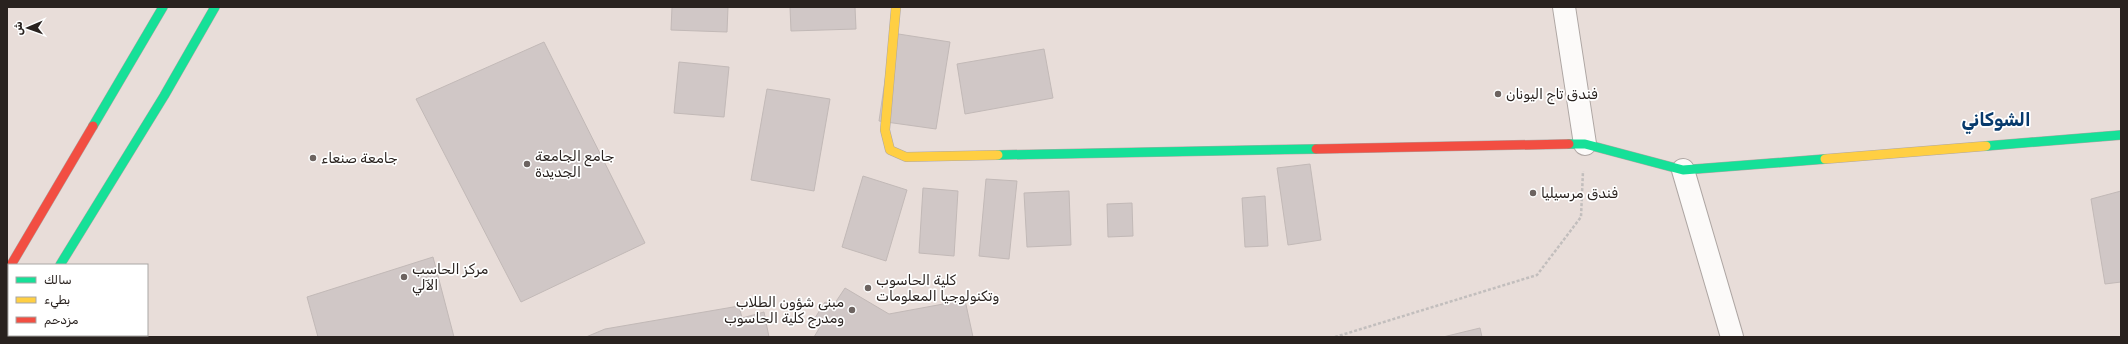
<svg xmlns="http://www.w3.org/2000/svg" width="2128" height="344" viewBox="0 0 2128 344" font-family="Rubik,'Noto Sans Arabic',sans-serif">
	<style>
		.building { fill: #d0c7c6; stroke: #c2b9b7 }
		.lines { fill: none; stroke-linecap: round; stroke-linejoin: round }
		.street-casing { stroke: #aea6a3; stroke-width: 24 }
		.fast-casing { stroke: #aea6a3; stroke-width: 10 }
		.slow-casing { stroke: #aea6a3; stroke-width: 10 }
		.jam-casing { stroke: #aea6a3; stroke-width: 10 }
		.path { stroke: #c2bebd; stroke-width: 2.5; stroke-dasharray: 3 2; stroke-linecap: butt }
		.street { stroke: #fcfaf9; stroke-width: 22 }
		.fast { stroke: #16e098; stroke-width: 9 }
		.slow { stroke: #ffcf43; stroke-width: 9 }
		.jam { stroke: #f24e42; stroke-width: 9 }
		.poi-dot { fill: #6c6360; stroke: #fff; stroke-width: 1.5 }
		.labels { text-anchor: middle; stroke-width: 3.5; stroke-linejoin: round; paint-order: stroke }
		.poi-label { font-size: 14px; fill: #29221f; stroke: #fff; text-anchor: start }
		.district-label { font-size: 18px; font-weight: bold; fill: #073a6c; stroke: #fff }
	</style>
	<rect width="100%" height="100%" fill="#e8ddd9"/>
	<path class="building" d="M672,7H728L727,32L671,30Z
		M790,7H855L856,29L791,31Z
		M892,33L950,42L936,129L879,121Z
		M544,42L645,243L521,302L416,99Z
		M1044,49L1053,98L965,114L957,64Z
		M679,62L729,67L724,117L674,113Z
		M767,89L830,99L814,191L751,180Z
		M1310,164L1321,240L1288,245L1277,168Z
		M863,176L907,190L886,261L842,247Z
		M986,179L1017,181L1009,259L979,256Z
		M923,188L958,191L954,256L919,253Z
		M1069,191L1071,245L1027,247L1024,193Z
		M2121,191V282L2105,284L2091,199Z
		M1265,196L1268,246L1245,247L1242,198Z
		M1132,203L1133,236L1108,237L1107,204Z
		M433,257L454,337H318L307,297Z
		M845,288L889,314L965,300L973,337H814L823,322L815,318L825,302L833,306Z
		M739,306L742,318L764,312L769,337H586L605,329Z
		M1480,328L1482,337H1443Z"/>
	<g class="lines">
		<g class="street-casing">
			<path id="street" d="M1564,7L1585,144
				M1683,170L1732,337"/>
		</g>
		<g class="fast-casing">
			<path id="fast" d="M93,126L163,7
				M1569,144H1585L1683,170L1825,159
				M1986,146L2121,135
				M998,155L1316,149
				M60,265L164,96L215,7
				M7,335L9,337"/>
		</g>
		<g class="slow-casing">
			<path id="slow" d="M896,7L885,130L890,150L906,157L998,155
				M1825,159L1986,146"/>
		</g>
		<g class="jam-casing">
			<path id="jam" d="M1316,149L1569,144
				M11,265L93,126"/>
		</g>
		<path class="path" d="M1335,337L1537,275L1581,217L1583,171"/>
		<use href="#street" class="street"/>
		<use href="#fast" class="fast"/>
		<use href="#slow" class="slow"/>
		<use href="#jam" class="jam"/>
	</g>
	<g class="poi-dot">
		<circle cx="1498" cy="94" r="4"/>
		<circle cx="313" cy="158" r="4"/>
		<circle cx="527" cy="164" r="4"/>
		<circle cx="1533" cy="193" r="4"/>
		<circle cx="404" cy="277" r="4"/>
		<circle cx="868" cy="288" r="4"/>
		<circle cx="852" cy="310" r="4"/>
	</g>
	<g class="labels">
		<g class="poi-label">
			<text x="1506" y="99">فندق تاج اليونان</text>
			<text x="535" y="161">جامع الجامعة<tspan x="535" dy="16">الجديدة</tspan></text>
			<text x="321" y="163">جامعة صنعاء</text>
			<text x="1541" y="198">فندق مرسيليا</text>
			<text x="412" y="274">مركز الحاسب<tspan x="412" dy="16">الآلي</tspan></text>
			<text x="876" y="285">كلية الحاسوب<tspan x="876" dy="16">وتكنولوجيا المعلومات</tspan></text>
			<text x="844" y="307" text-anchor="end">مبنى شؤون الطلاب<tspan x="844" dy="16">ومدرج كلية الحاسوب</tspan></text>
		</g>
		<g class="district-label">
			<text x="1996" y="126">الشوكاني</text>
		</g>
	</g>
	<rect width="2128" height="344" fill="none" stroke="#29221f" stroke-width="16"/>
	<rect x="8" y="264" width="140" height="72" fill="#ffffff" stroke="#a9a7a5"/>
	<rect x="16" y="277" width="20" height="6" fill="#16e098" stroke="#a9a7a5"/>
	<text x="44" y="284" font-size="12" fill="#29221f">سالك</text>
	<rect x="16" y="297" width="20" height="6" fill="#ffcf43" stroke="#a9a7a5"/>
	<text x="44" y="304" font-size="12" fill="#29221f">بطيء</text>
	<rect x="16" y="317" width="20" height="6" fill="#f24e42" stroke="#a9a7a5"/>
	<text x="44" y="324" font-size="12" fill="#29221f">مزدحم</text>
	<g transform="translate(28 28) rotate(268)" stroke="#ffffff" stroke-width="3" paint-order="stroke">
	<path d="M0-3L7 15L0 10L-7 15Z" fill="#29221f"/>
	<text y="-6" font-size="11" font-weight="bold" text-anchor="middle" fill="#29221f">ش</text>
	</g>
</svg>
